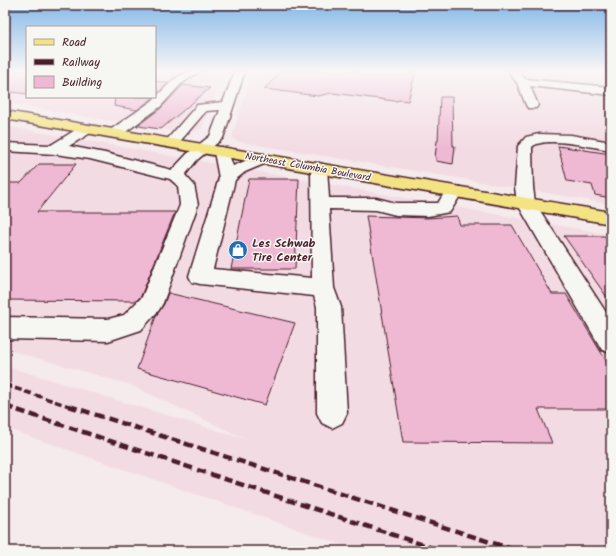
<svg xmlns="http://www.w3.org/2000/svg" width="616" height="556" viewBox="0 0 616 556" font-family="Kalam,sans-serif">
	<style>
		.built { fill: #f3dbe4 }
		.building { fill: #efb9d3; stroke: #4a1f2b }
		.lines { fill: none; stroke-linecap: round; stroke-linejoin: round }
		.minor-casing { stroke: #4a1f2b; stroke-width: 3 }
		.major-casing { stroke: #4a1f2b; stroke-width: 3 }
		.minor { fill: #f6f6f2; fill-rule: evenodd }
		.major { fill: #f4e382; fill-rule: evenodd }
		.rail-far1 { stroke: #4a1f2b; stroke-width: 3.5; stroke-dasharray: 7 3.5; stroke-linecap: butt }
		.rail { stroke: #4a1f2b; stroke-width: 4.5; stroke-dasharray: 9 4.5; stroke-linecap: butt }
		.labels { text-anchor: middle; stroke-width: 3; stroke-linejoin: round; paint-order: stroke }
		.far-street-label { font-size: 10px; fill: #4a1f2b; stroke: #f6f6f2 }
		.poi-label { font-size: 12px; font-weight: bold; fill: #4a1f2b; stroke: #f6f6f2; text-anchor: start }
	</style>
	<rect width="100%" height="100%" fill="#f5eaec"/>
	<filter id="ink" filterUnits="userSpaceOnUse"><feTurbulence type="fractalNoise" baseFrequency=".025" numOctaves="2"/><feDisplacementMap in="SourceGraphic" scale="8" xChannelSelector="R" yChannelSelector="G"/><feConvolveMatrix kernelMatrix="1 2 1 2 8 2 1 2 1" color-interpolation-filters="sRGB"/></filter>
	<g filter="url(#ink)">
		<path class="built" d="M5,71H27V97H155V71H226L202,128L197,131L186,133L5,103Z
			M252,71H611V204L236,141L232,137Z
			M5,126L611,235V551H360L5,428V366L248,440L128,384L5,349Z"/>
		<path class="building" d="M5,71H27V94L5,91Z
			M282,71H408L415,74L408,101L400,100L395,101L332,93L318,96L264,89Z
			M155,81L168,83L155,96Z
			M183,85L210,88L161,129L137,126L161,108Z
			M115,97H154L137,110L114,106Z
			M440,97H452L453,146H455L453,164L436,161V157H435L437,141H438Z
			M558,146L611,154V198L595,195L592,185L567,181Z
			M39,164H76L37,212H175L141,296L136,301L5,300V183H21Z
			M249,179H299L295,269H231Z
			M366,216L428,218L457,216L460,225H512L552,294H566L611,369V409H538L552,443L403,442Z
			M564,236H605L611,244V303Z
			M168,293L295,323L265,405L137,369L156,316L164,304Z"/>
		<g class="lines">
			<g class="minor-casing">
				<path id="minor" d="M188,71H200L181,84L160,107L120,136L115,137L110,136L108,133L110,130L152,101L173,80Z
					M235,71H245L223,138L197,160L185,175L194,185L198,205L163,303L159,310L141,330L108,341L5,339V317L108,319L124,315L142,297L180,205L178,186L170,179L90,159L55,154L5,151V143L51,145L82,126L87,125L92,126L94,129L92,132L69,146L105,153L172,170L187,154L210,136L220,110L206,111L176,146L171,147L166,146L164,143L197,105L223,102Z
					M510,71H519L525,79L611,87V95L530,86L538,105L536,108H528L526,105L517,83L509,72Z
					M539,134L571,135L611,142V150C595,148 544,135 532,147L533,187L535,203L611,320V353L602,350L517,203L515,187L518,146L526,137Z
					M222,147L227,149L233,166L257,156L263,154L269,156L271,159L269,162L245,172L235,180L213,269L312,278L311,168L313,165L319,163L325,165L327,168L329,198H376L396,203H438L448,187L454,186L460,187L463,191L450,212L428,216L396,215L376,210L329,209L334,288L341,307L347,413L342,423L332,428L322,423L317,413V307L314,296L200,284L192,282L189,276L219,178L214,152L217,149Z"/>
			</g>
			<g class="major-casing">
				<path id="major" d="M5,111L611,212V224L5,119Z"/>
			</g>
			<use href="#minor" class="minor"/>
			<use href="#major" class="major"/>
			<path class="rail-far1" d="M5,385L72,407
				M5,406L7,407"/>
			<path class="rail" d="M5,406L442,551
				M69,406L518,551"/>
		</g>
	</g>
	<linearGradient id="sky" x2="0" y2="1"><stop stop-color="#83b8e8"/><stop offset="0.48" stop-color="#faf6f6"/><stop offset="1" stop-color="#faf6f6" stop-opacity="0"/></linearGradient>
	<rect width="616" height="148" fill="url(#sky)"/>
	<defs>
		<g id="shop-disc" transform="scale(1)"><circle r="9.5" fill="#1f6fb2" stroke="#f6f6f2"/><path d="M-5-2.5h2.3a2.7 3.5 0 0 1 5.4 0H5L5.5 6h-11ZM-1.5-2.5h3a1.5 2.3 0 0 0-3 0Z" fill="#fff"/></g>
	</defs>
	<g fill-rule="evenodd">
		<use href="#shop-disc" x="238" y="250"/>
	</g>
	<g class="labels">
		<g class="far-street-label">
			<text transform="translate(308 166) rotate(10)" y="4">Northeast Columbia Boulevard</text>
		</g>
		<g class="poi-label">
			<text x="252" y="247">Les Schwab<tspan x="252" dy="14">Tire Center</tspan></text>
		</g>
	</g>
	<rect width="616" height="556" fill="none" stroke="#f6f6f2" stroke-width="20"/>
	<rect x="10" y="10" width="596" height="536" fill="none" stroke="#4a1f2b" stroke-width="1.5" filter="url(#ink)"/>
	<rect x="26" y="26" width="130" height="72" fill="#f6f6f2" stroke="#b1a0a2"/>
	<rect x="34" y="39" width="20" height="6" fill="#f4e382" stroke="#b1a0a2"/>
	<text x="62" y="46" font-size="12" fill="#4a1f2b">Road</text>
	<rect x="34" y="59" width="20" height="6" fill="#4a1f2b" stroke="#b1a0a2"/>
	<text x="62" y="66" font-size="12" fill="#4a1f2b">Railway</text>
	<rect x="34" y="76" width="20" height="12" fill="#efb9d3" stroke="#b1a0a2"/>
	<text x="62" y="86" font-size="12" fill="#4a1f2b">Building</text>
</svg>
